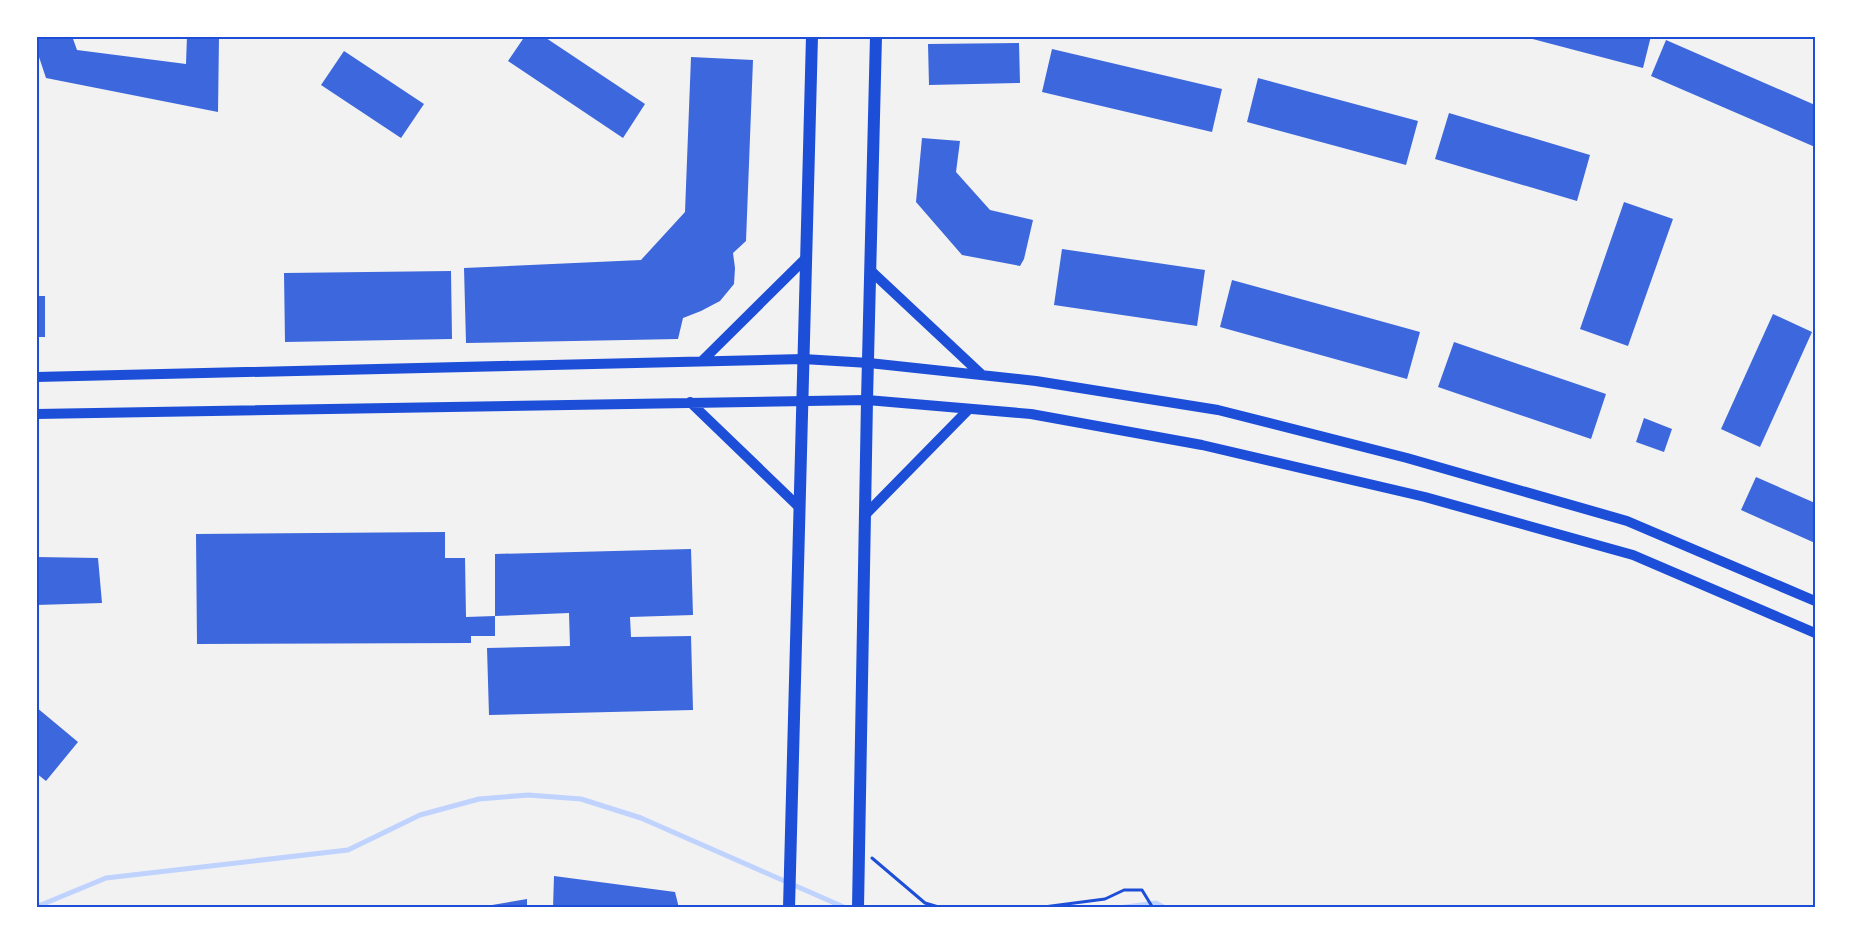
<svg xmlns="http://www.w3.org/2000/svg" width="1851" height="944" viewBox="0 0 1851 944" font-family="Lora,serif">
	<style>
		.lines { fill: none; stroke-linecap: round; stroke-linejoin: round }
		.stream { stroke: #bfd3fe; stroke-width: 5 }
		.building { fill: #3d67dc }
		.path { stroke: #1d4ed8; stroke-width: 3 }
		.secondary { stroke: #1d4ed8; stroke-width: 10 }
		.primary { stroke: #1d4ed8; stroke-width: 12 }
		.neatline { fill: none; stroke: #1d4ed8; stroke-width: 2 }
	</style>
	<rect width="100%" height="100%" fill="#f2f2f2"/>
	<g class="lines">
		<path class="stream" d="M36,907L106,878L348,850L420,815L479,799L528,795L581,799L641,818L846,908
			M1119,908L1156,903L1165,908"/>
	</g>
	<path class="building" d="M36,36H72L77,50L186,64L187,36H219L218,112L46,78L36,48Z
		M525,36H543L645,104L623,138L508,61Z
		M1521,36H1651L1643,68Z
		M1666,40L1815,105V147L1651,76Z
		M1019,43L1020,83L929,85L928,44Z
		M1052,49L1222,89L1212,132L1042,92Z
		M344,51L424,104L401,138L321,85Z
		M691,57L753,60L746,241L733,253L735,268L734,284L720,301L701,311L683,318L678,339L466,343L464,268L641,260L685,212Z
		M1258,78L1418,121L1406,165L1247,122Z
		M1449,113L1590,155L1577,201L1435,159Z
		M922,138L960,141L956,172L990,210L1033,220L1024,259L1020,266L962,255L916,202Z
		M1624,202L1673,219L1628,346L1580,329Z
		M1062,249L1205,270L1197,326L1054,305Z
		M451,271L452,339L285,342L284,273Z
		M1232,280L1420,332L1407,379L1220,327Z
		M36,296H45V337H36Z
		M1773,314L1812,332L1760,447L1721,429Z
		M1454,342L1606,394L1591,439L1438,387Z
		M1644,418L1672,429L1664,452L1636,442Z
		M1756,477L1815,503V543L1741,510Z
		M445,532V558H465L466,617L495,616V636H471V643L197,644L196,534Z
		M691,549L693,615L630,617L631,637L691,636L693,710L489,715L487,648L570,646L569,613L495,616V554Z
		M36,557L98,558L102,603L36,605Z
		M36,707L78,742L46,781L36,773Z
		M554,876L675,892L679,908H553Z
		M527,899V908H480V907Z"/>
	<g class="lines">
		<path class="path" d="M872,858L925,903L942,908
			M1036,908L1105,899L1124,890H1142L1153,908"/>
		<path class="secondary" d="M871,271L982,375
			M702,361L806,258
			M36,377L803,359L869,363L1036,381L1218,410L1407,458L1627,521L1815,601
			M690,402L799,507
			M36,414L867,400L1031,414L1202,445L1425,497L1633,555L1815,633
			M866,514L969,409"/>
		<path class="primary" d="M789,908L812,36
			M858,908L867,400L876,36"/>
	</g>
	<rect width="1851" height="944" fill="none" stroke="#ffffff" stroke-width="75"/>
	<rect x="38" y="38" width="1776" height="868" class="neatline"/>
</svg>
